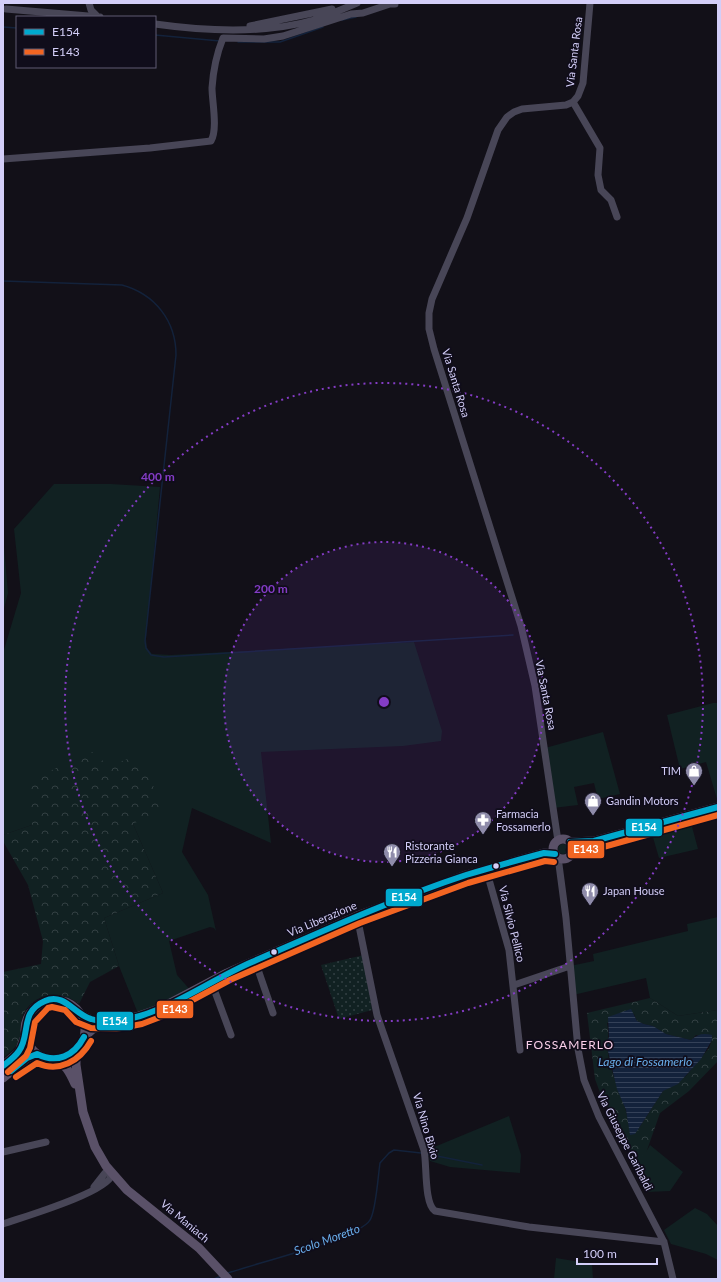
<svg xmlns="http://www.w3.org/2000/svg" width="721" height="1282" viewBox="0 0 721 1282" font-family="Lato,sans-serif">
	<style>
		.green { fill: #112122 }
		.forest { fill: url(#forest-crowns); fill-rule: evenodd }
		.park { fill: url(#park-dots) }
		.water { fill: url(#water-rules) }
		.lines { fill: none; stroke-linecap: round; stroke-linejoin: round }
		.stream { stroke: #13223b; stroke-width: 1.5 }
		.minor { stroke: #484657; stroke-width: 7 }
		.major { stroke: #5a5168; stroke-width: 9 }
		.bus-1-casing { stroke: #100d1b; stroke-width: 9 }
		.bus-2-casing { stroke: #100d1b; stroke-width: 9 }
		.bus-1 { stroke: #00a9ce; stroke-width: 6 }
		.bus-2 { stroke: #f26522; stroke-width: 6 }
		.ring { fill: none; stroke: #843cc5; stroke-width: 2; stroke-dasharray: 2 4 }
		.bus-dot { fill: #d3cef8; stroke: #100d1b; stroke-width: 1.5 }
		.labels { text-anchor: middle; stroke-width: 3.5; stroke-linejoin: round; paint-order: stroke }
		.street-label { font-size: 11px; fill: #d3cef8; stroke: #100d1b }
		.poi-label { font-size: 11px; fill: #d3cef8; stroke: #100d1b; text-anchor: start }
		.neighbourhood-label { font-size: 12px; letter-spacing: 1px; fill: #f9cfe9; stroke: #100d1b }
		.water-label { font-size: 12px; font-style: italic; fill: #69aeeb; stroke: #100d1b }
		.centre { fill: #843cc5; stroke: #100d1b; stroke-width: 2 }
		.ring-label { font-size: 12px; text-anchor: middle; font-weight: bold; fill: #843cc5; stroke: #100d1b; stroke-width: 3.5; stroke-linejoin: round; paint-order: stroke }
		.line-badge { stroke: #100d1b; stroke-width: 1.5 }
		.badge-label { font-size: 11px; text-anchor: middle; font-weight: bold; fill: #fff }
	</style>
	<defs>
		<pattern id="forest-crowns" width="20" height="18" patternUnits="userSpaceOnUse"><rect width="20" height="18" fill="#112122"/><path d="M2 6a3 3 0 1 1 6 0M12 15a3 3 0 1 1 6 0" fill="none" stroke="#334043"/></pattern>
		<pattern id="park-dots" width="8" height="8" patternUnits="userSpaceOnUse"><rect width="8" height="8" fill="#112122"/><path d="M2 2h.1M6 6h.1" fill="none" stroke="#334043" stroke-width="1.8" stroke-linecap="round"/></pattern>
		<pattern id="water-rules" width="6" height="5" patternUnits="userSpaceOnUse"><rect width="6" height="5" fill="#13223b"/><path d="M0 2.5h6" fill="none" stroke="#344158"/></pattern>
	</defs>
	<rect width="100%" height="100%" fill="#121018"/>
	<path class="green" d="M54,484H111L160,487L146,639L147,648L152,654L171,655L414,642L442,731L441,741L403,746L261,752L271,843L192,808L182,852L208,895L216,931L214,928L210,927L169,941L177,975L192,992L139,1016L119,966L104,918L163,893L133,824L32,825L3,835V653L21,593L14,529Z
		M3,535L8,593L3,612Z
		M713,703H718L717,799L706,762L680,769L667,715Z
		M603,732L620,794L598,799L594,783L574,787L578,805L553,808L545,748Z
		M691,823L698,849L659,858L652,834Z
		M558 849a5 5 0 1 1 10 0a5 5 0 1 1-10 0Z
		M718,917V1010L678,1016L650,998L646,978L573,995L570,966L594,961L593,954L688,931L687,924Z
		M509,1116L521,1155L520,1173L450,1167L430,1161L427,1150Z
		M650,1145L683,1172L670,1191L647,1192L631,1158C642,1153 644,1157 650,1145Z
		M695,1208L707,1214L718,1226V1260L706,1254L671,1244L664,1230Z
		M556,1258L592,1264L593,1279H554Z"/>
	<path class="forest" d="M91,751L109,766L133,757L147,772L163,808L133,824L163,893L104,918L119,966L90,982L79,1004C61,989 33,993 23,1015C20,1022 22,1031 20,1039C17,1047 9,1053 3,1058V972L41,964L43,941L28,885L3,841V835L32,825L28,782Z
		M650,998L678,1016L718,1010V1061L689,1091L660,1113L646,1153L641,1156L633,1157L602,1098L595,1079L587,1013ZM634,1014L637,1021L644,1024L653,1026L666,1034L691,1040L696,1035L712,1040L709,1048L686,1076L663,1091L639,1128H629C627,1104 614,1082 609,1060C606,1047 610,1036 607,1023Z"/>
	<path class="park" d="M364,955L372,1010L339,1019L321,965Z"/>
	<path class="water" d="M631,1009L637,1021L644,1024L653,1026L666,1034L691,1040C698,1034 703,1033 712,1035V1040L701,1059L678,1084L663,1091L635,1134L630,1135L626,1110L617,1089L606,1043L609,1037L608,1017Z"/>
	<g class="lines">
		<path class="stream" d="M342,20L356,17
			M3,27L17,28
			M155,35L220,41
			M238,42H280L323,27
			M3,281L122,285C155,294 176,321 176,355L145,641L146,648L151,655L164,657L513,635
			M427,1154L482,1165
			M228,1273C253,1264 360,1238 370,1220C376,1211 378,1176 380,1163L389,1153L394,1150L421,1153
			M214,1279L221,1276"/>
		<path class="minor" d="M89,3L91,10L96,15
			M6,9L100,17
			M155,24C205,31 265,34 314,20C329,15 343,9 357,3
			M250,26L332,9
			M573,102L600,148L598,175L601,190L611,200L617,217
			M3,159L150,148L211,141C218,129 212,101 212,88C213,72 217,53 223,38L264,39L283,36L351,14L363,13L390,4H395
			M558,841L535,686L521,626L434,349L429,329V313L432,299L467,218L498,130L507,117L514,112L522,109L566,105L573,102L578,96L583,83L590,3
			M558,857L566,918L578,1049L584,1080L599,1117L664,1242L673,1279
			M486,869L509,950L520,1050
			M357,916L377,1015L424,1150C427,1164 424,1204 435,1211L529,1227L664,1242
			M255,961L273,1013
			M211,981L231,1035
			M514,985L570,966
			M3,1152L46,1142
			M94,1187L105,1173H111
			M3,1224C23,1217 106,1193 112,1175"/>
		<path class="major" d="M553 849a10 10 0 1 1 20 0a10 10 0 1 1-20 0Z
			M570,842L594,841L718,807
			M25 1030a30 30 0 1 1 60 0a30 30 0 1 1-60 0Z
			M81,1015L92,1020L108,1022
			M84,1037L93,1029L103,1025L139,1016L159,1009L227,973L357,916L466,875L544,853L555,854
			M76,1050V1065L83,1112L95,1147L106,1166L127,1190L199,1248L228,1279
			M53,1060C65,1062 70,1073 75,1084
			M3,1066L19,1052L25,1036
			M3,1078L27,1058L37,1054"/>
		<g class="bus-1-casing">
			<path id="bus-1" d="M570,842L594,841L718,807
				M3,1066C8,1062 15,1057 19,1051C31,1035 19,1012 45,1001C64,992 75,1015 91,1019C106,1024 126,1020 140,1016C179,1004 215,978 252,962C323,931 393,899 466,875C492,867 518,860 544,853L555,854
				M11,1071L27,1058L37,1054C57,1064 74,1056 84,1037"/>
		</g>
		<g class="bus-2-casing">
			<path id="bus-2" d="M570,850L596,849L718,815
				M8,1072L26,1056L30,1048L35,1022L48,1008L52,1007L65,1010L76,1022L91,1028L116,1029L142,1024L163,1016L230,980L360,923L468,883L545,861L554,862
				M16,1077L37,1063C59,1073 80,1061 91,1041"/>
		</g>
		<use href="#bus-1" class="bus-1"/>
		<use href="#bus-2" class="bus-2"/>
	</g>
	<circle cx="384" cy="702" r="160" fill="#843cc5" fill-opacity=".12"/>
	<g class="ring">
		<circle cx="384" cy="702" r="160"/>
		<circle cx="384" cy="702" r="319"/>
	</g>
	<defs>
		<g id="shop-pin" transform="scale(0.9)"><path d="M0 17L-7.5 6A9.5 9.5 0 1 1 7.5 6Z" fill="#8f8caa" stroke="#100d1b"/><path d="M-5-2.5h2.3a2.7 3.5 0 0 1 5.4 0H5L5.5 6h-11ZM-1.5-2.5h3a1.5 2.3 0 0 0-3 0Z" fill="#fff"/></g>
		<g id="pharmacy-pin" transform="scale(0.9)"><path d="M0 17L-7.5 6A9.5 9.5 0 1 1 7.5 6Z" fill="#8f8caa" stroke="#100d1b"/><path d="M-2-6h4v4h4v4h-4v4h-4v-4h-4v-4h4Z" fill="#fff"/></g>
		<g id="restaurant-pin" transform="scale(0.9)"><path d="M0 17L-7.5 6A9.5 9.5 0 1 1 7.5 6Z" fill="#8f8caa" stroke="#100d1b"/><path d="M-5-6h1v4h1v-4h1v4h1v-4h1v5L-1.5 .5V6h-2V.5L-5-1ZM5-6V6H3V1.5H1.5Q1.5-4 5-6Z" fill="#fff"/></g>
	</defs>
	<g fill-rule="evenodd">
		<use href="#shop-pin" x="694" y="771"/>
		<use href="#shop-pin" x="593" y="801"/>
		<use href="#pharmacy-pin" x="483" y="820"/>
		<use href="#restaurant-pin" x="392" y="852"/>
		<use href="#restaurant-pin" x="590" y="891"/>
	</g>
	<g class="bus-dot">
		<circle cx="496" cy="866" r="3.5"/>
		<circle cx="274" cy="952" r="3.5"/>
	</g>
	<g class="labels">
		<g class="street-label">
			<text transform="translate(574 52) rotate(-83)" y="4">Via Santa Rosa</text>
			<text transform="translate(456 383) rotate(73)" y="4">Via Santa Rosa</text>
			<text transform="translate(546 695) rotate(79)" y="4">Via Santa Rosa</text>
			<text transform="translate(322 919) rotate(-23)" y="4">Via Liberazione</text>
			<text transform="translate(512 924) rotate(76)" y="4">Via Silvio Pellico</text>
			<text transform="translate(426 1126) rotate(74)" y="4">Via Nino Bixio</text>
			<text transform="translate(625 1141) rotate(63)" y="4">Via Giuseppe Garibaldi</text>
			<text transform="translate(185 1221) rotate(40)" y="4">Via Maniach</text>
		</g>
		<g class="poi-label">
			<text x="681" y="775" text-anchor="end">TIM</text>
			<text x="606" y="805">Gandin Motors</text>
			<text x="496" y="818">Farmacia<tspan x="496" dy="13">Fossamerlo</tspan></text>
			<text x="405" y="850">Ristorante<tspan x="405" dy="13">Pizzeria Gianca</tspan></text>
			<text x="603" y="895">Japan House</text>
		</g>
		<g class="neighbourhood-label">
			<text x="570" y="1049">FOSSAMERLO</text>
		</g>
		<g class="water-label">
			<text x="645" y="1066">Lago di Fossamerlo</text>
			<text transform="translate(327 1240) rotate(-20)" y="4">Scolo Moretto</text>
		</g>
	</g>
	<circle cx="384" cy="702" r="6" class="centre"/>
	<g class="ring-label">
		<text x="158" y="481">400 m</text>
		<text x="271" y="593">200 m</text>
	</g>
	<g class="line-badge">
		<rect x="625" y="818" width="38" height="19" rx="4" fill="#00a9ce"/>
		<rect x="567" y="840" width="38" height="19" rx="4" fill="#f26522"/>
		<rect x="385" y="888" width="38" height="19" rx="4" fill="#00a9ce"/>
		<rect x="156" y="1000" width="38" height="19" rx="4" fill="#f26522"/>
		<rect x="96" y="1011" width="38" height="20" rx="4" fill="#00a9ce"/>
	</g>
	<g class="badge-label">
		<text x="644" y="831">E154</text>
		<text x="586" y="853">E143</text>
		<text x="404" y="901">E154</text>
		<text x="175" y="1013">E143</text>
		<text x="115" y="1025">E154</text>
	</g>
	<rect width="721" height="1282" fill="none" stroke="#d3cef8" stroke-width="8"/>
	<rect x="16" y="16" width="140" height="52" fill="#100d1b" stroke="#5e5a73"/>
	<rect x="24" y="29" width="20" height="6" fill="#00a9ce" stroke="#5e5a73"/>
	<text x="52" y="36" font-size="12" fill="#d3cef8">E154</text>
	<rect x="24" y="49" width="20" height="6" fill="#f26522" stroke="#5e5a73"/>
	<text x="52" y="56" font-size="12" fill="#d3cef8">E143</text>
	<path d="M577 1258v6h80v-6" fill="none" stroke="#d3cef8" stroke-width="2"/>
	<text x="583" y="1258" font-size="12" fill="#d3cef8" stroke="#100d1b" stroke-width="3" paint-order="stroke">100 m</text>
</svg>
